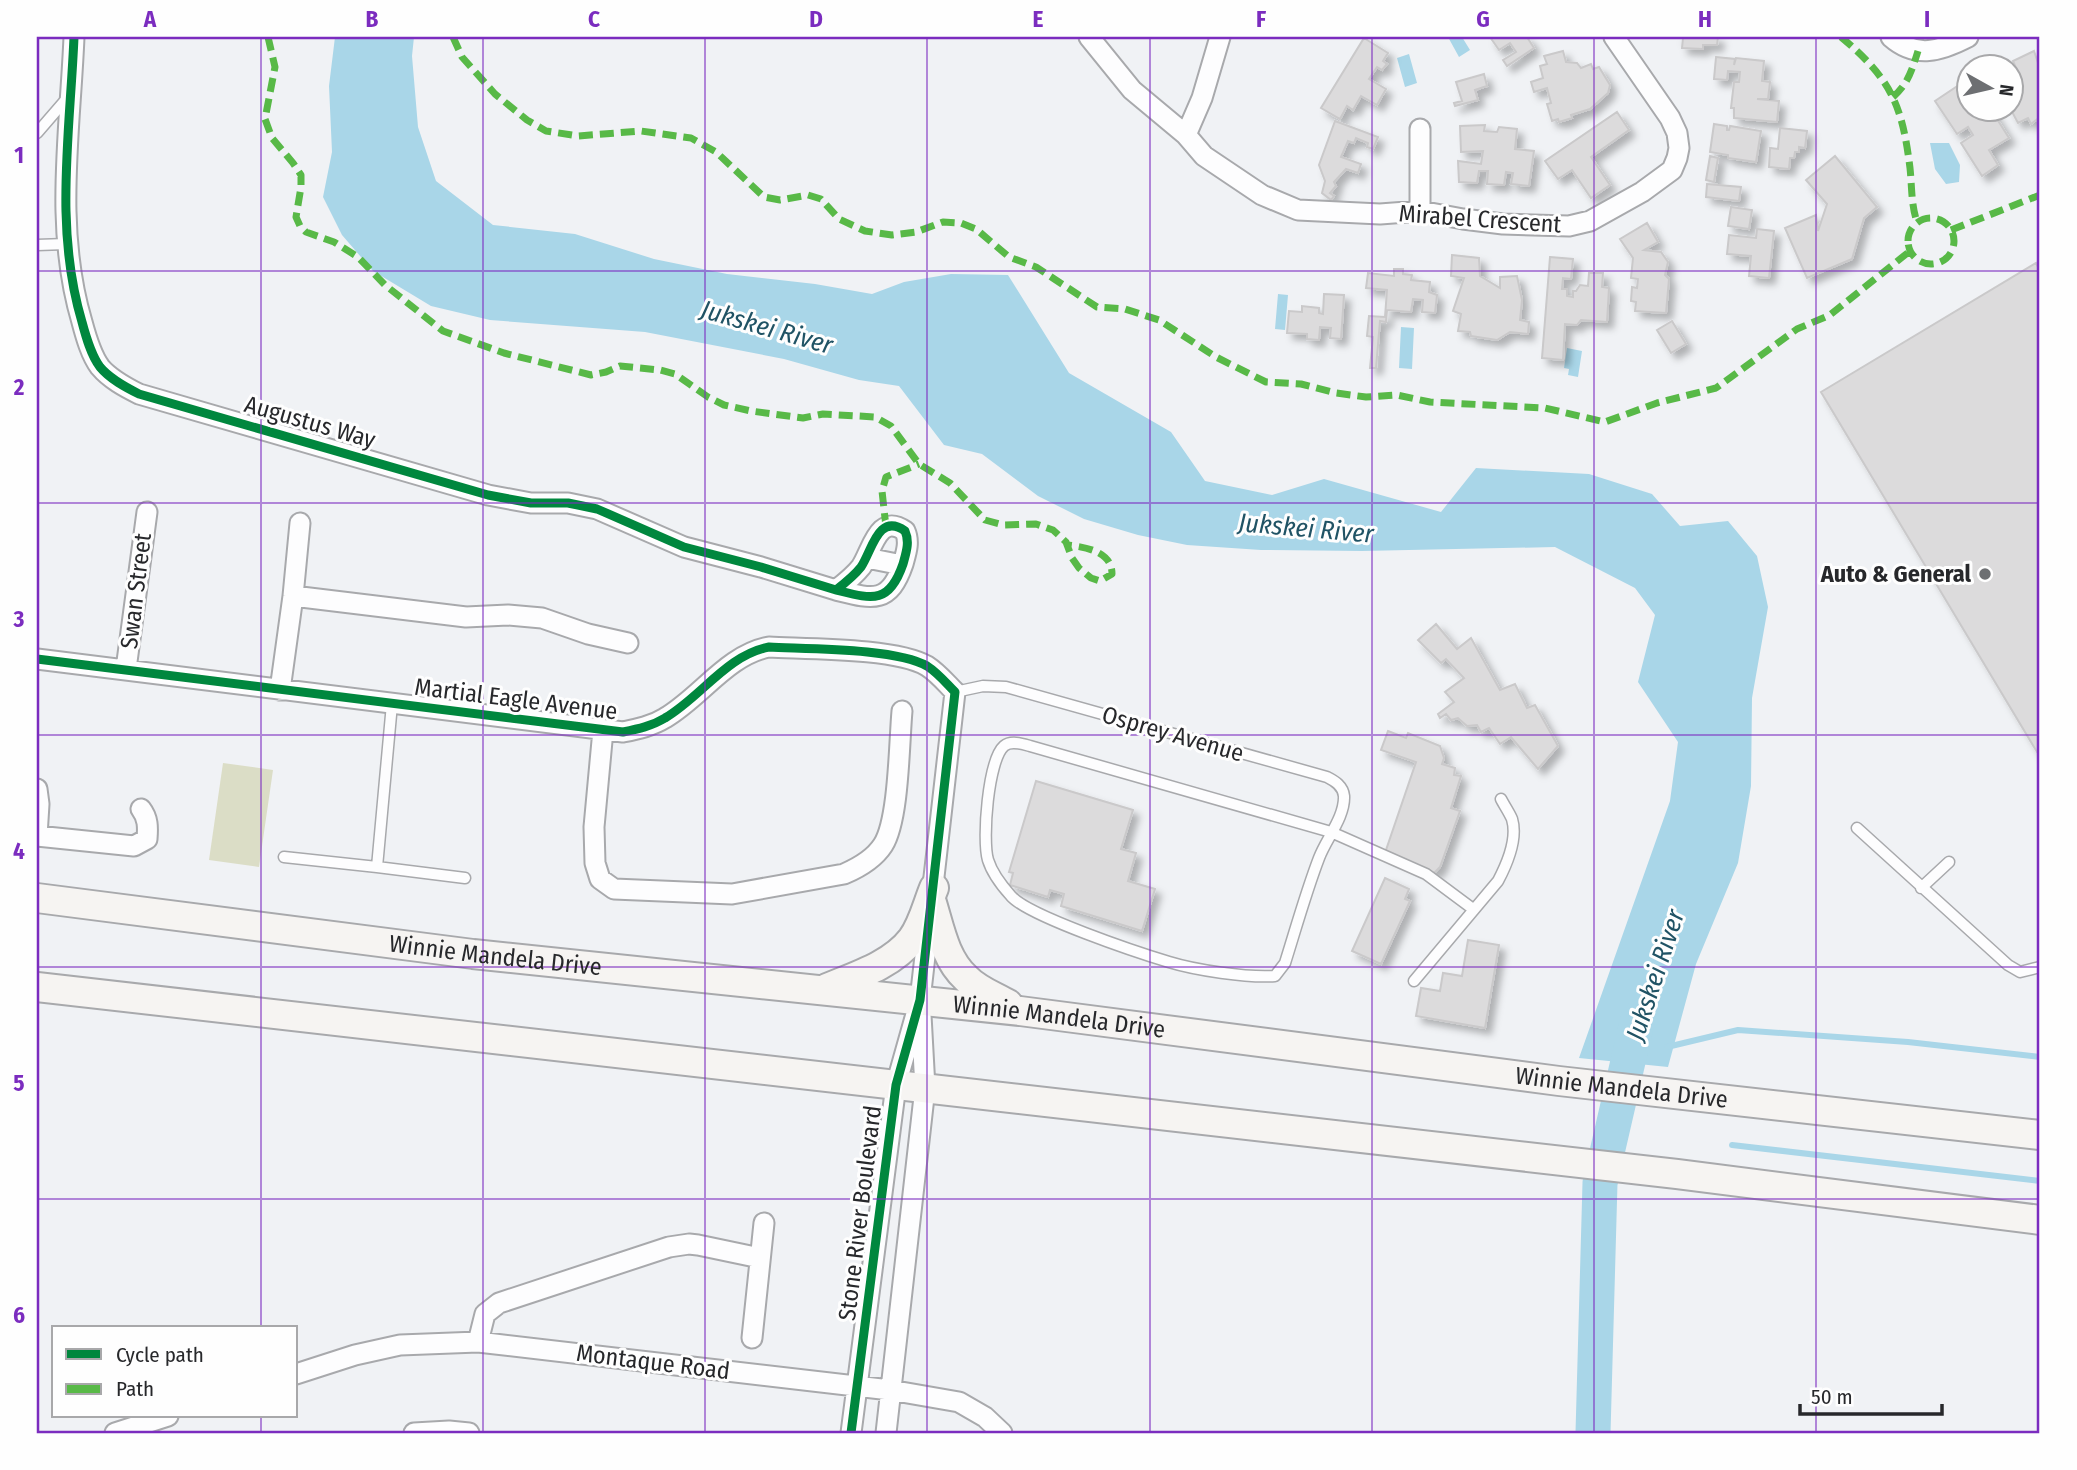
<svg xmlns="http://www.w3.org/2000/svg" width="2077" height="1470" viewBox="0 0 2077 1470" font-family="'Fira Sans Condensed',sans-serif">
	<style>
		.green { fill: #dbddc6 }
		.water { fill: #a9d6e8 }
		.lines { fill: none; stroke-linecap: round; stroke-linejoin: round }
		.stream { stroke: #a9d6e8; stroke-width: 6 }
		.river { stroke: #a9d6e8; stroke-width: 35 }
		.building { fill: #dcdbdc; stroke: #cac9ca; stroke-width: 2; filter: url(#shadow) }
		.lane-casing { stroke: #a8a9ac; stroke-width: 13 }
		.street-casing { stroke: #a8a9ac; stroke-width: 23 }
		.secondary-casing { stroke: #a8a9ac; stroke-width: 32 }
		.lane { stroke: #fdfdfe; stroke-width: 10 }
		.street { stroke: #fdfdfe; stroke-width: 19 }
		.secondary { stroke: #f6f4f2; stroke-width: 28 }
		.quiet { stroke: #58b947; stroke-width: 7; stroke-dasharray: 14 7; stroke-linecap: butt }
		.cycleway-casing { stroke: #fefefe; stroke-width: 13 }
		.cycleway { stroke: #00873e; stroke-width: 9 }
		.grid { fill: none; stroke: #7b2cbf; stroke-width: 2; stroke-opacity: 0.55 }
		.poi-dot { fill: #6d6f72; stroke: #fefefe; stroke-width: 2.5 }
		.labels { text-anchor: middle; stroke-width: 6; stroke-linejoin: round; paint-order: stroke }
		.street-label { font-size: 24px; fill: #27282b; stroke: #fefefe }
		.poi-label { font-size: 24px; font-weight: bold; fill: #27282b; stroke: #fefefe; text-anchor: end }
		.water-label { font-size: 26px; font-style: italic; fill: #205365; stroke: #fefefe }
		.neatline { fill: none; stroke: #7b2cbf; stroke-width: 2.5 }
		.grid-label { font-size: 23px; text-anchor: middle; font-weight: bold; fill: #7b2cbf }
	</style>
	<defs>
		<filter id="shadow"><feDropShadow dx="6" dy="6" stdDeviation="3.5" flood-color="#0004"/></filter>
	</defs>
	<rect width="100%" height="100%" fill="#f0f2f5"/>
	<path class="green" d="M223,763L273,770L259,867L209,860Z"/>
	<path class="water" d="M335,37H414L412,56L418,127L436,181L493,225L575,234L654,259L727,274L815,284L872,294L904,282L951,274L1008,275L1069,373L1171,432L1205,481L1272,495L1324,479L1441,512L1476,468L1589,474L1652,494L1680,526L1728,521L1757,556L1768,607L1752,698L1751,786L1738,863L1696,964L1668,1067L1579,1058L1670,801L1678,742L1638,682L1655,615L1635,588L1555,547L1362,551L1261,550L1187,545L1138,535L1084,519L1038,496L982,454L944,445L899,386L859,380L784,359L645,332L490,320L431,306L373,271L342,235L323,197L332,152L329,86Z
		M1448,37H1462L1470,50L1459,57Z
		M1409,54L1417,83L1405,87L1397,58Z
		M1930,143H1949L1960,165L1959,182L1946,184L1935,169Z
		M1278,294L1288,295L1285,330L1275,329Z
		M1401,327L1414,328L1412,369L1399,368Z
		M1567,348L1582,351L1578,377L1568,375L1569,369L1564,368Z"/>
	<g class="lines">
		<path class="stream" d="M1667,1047L1738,1030L1908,1042L2040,1057
			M1732,1145L2040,1181"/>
		<path class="river" d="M1593,1433L1600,1183L1638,1018"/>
	</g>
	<path class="building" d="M1490,37H1527L1534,48L1507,66L1503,60L1516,52L1510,43L1499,50Z
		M1677,37H1718L1717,45H1703V49L1682,48L1683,38Z
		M1364,38L1388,53L1383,61L1387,64L1382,70L1377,67L1369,79L1386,89L1377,105L1361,96L1353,110L1347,106L1340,119L1321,108Z
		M1563,51L1566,62L1577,63L1581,68L1591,64L1593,69L1599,67L1610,85L1608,93L1590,109L1571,115L1572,118L1559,122L1558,119L1552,121L1547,104L1551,103L1547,88L1534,92L1531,82L1543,78L1540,66L1547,64L1544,56Z
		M2034,51L2040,69V117L2031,124L2028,118L2018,123L2010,108V82L2019,75L2013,61Z
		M1716,57L1735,59L1734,65L1736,58L1764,61L1762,81L1770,82L1768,99H1757L1779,101L1777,122L1734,118V108H1731L1734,82H1739L1740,72L1728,71L1727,80L1714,79Z
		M1999,59L2003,66H1988L1987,65Z
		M1484,74L1487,86L1475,90L1478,100L1455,106L1454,103L1462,101L1456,82Z
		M1965,81L1968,87V108H1990L2009,138L1989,150L1998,165L1982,176L1961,143L1973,135L1968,127L1957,134L1935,101Z
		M1617,112L1629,130L1591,157L1610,185L1591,198L1572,170L1558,179L1545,161Z
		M1335,121L1378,137L1373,149L1367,147L1368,143L1356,138L1354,143L1348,141L1341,157L1361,164L1358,173L1346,169L1334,182L1336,186L1330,193L1334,196L1331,200L1322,193L1325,181L1319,165Z
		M1714,124L1727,126V130H1729L1730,126L1761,131L1756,162L1728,158V155L1710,152Z
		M1485,125L1484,131L1497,132L1499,127L1517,129L1515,149L1534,151L1529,186L1511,184L1513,173L1506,172L1504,185L1487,184L1488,171H1479L1477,183L1459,182L1458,161L1481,164L1483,151L1461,152L1460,126Z
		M1780,128L1807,131L1805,148L1799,147V152H1795L1794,158H1790L1789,169L1769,167L1770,148L1778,149Z
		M1710,156L1718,158L1714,182L1706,180Z
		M1835,156L1877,207L1864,218L1852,259L1807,278L1785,228L1816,215L1818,231L1827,204L1806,180Z
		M1707,184L1741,187L1739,201L1706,197Z
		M1731,207L1752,210L1749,229L1728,226Z
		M1647,223L1658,242L1644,250L1661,252L1668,262L1665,275L1669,279L1666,313L1635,311L1636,302L1631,301L1632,287L1637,288L1638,279L1631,278L1633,258L1620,239Z
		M1757,229L1774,231L1769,278L1749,276L1751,256L1727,254L1729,235L1756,238Z
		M1452,255L1479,258L1480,276L1500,288V277L1517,276L1522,300L1520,320L1529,322L1528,334L1510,332L1497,340L1471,336L1470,332L1458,331L1461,314L1453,311L1464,278L1451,276Z
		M1550,257L1573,259L1571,279L1563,278L1562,289H1567V296L1573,297V291H1576L1580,285L1588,286L1589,273H1603L1602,287L1609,288L1607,322L1581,320L1577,325L1565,324L1563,360L1542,358Z
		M2036,263L2040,271V757L1821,392Z
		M1394,269H1403V274L1412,275L1411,280L1430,282L1429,292L1437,295L1435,313L1422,312L1423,300L1413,299L1411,312L1387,310L1386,322L1380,321L1376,368H1370L1373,337L1367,336L1369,316L1385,317L1387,290L1366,288L1368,273L1394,276Z
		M1324,294L1344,295L1341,339L1330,338L1331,328L1320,327L1319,340L1307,339V334L1287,333L1289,311L1302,312V306L1319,308V313L1323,314Z
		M1672,321L1686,344L1671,353L1657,330Z
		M1436,624L1457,649L1471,638L1500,690L1515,684L1527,708L1535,705L1558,746L1538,769L1511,737L1500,744L1489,728L1481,732L1477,725L1467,726L1458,718L1451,720L1446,714L1440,718L1438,714L1454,702L1445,692L1464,678L1446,659L1441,663L1418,640Z
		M1388,731L1406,738L1408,733L1440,746L1444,758L1442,764L1455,768L1454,775L1461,776L1451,808L1460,811L1440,867L1434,873L1385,853L1416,762L1381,750Z
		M1036,781L1133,810L1121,849L1136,853L1128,881L1155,889L1142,931L1061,906L1064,894L1050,890L1048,897L1010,885L1013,873L1009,872Z
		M1385,878L1409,889L1405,899L1410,901L1381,964L1352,951Z
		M1468,940L1499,945L1485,1028L1416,1016L1421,988L1440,991L1443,973L1462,976Z"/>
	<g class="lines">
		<g class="lane-casing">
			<path id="lane" d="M37,133L69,96
				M37,245L66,244
				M955,692L983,686L1006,687L1327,777C1335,781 1343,786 1344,796C1345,817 1326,839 1319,858C1306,892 1296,928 1285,963L1275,976C1247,978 1195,970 1169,962C1139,953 1028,916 1011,896C1002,886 992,873 988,860C982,840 988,760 1004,746C1011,740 1023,744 1030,746L1331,832L1426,874L1473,909
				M1857,828L2008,965L2020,972L2040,967
				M284,857L377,867L392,704
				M377,867L465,878
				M1921,888L1949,862
				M1414,981L1498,881C1507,864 1518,839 1512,819C1509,812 1504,805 1501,799"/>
		</g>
		<g class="street-casing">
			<path id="street" d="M74,37C70,133 54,228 82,322C86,337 91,355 100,367C110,379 125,387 139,394L488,495L531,503H568L597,509L684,547L761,567L836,590C845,583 854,576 861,567C872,551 878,512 905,531C910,542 906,553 903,564C889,605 872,599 836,590
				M1089,37L1132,90L1186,135L1204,156L1262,195L1298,210L1380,214L1420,211L1463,219L1503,224L1569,226L1590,221L1642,192L1672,170L1677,158L1679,148L1677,133L1670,118L1614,37
				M1891,37C1916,59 1941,51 1968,37
				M1186,135L1202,98L1220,37
				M1420,211V129
				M867,558L902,565
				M293,596L466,617L508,615L542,618L588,634L628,643
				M37,659L623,732C638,729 652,726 665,718C701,697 727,655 769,647C808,649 896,648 927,666C938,673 946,683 955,692L920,1000L896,1085L851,1433
				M126,669L147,512
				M280,690L293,596L300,523
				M603,730L594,827L595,863L600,879L614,889L732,894L844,874C858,868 874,859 883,845C899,820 899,744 902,711
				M37,789L39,804L37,836
				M37,836L134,846L147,839C148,827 148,818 141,809
				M752,1338L764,1223
				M478,1342L485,1314L499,1303L669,1247L689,1244L698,1245L760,1258
				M296,1374L355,1355L400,1345L478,1342L890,1390L959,1402L985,1417L1002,1433
				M115,1433L168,1416
				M414,1433L449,1431L469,1433
				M886,1433L925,1088L921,1015"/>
		</g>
		<g class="secondary-casing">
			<g id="secondary">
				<path id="s1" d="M37,898L473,954L1020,1011L1559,1081L2040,1135"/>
				<path d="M932,903C940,929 945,959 966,978C977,990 994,996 1008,1004"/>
				<path d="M37,987L1677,1174L2040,1220"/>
				<path d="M827,988C856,976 892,965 912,939C923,924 927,905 934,888"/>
			</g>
		</g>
		<use href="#lane" class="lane"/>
		<use href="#street" class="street"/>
		<use href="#secondary" class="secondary"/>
		<path class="quiet" d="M268,37L275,67L265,119L272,138L293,163L301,175V187L296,217L300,226L306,232L334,242L358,257L385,285L443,331L504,353L591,375L606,372L620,366L660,370L675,374L708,397L724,405L751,411L803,418L823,414L875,417L891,426L919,464L950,483L985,520L1003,525L1036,524L1053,530L1066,542L1072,558L1079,568L1091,578L1100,581L1112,574C1112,551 1085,547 1067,545
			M453,37L462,57L495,94L527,120L546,131L578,136L641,131L691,138L716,152L764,197L780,200L808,195L821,199L839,219L865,231L892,235L916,232L943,222L961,223L976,229L1009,257L1036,267L1097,307L1125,309L1159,320L1216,357L1266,382L1301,384L1336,393L1366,397L1397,395L1430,402L1545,408L1605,422L1657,403L1716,388L1797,329L1830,315L1910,251
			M1841,37C1891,79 1902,104 1910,168C1912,187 1911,204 1917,222
			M1893,97C1908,84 1912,70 1918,51
			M1908 241a23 23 0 1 1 46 0a23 23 0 1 1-46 0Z
			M1951,230L2040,195
			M886,527L882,491L886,477L919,464"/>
		<g class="cycleway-casing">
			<path id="cycleway" d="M74,37C70,133 54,228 82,322C86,337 91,355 100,367C110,379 125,387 139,394L488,495L531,503H568L597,509L684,547L761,567L836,590C845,583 854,576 861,567C872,551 878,512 905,531C910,542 906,553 903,564C889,605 872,599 836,590
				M37,659L623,732C638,729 652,726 665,718C701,697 727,655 769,647C808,649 896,648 927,666C938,673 946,683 955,692L920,1000L896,1085L851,1433"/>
		</g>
		<use href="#cycleway" class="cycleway"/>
	</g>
	<path class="grid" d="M261,37V1328M483,37V1433M705,37V1433M927,37V1433M1150,37V1433M1372,37V1433M1594,37V1433M1816,37V1433M37,271H2040M37,503H2040M37,735H2040M37,967H2040M37,1199H2040M261,1416V1433"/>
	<circle class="poi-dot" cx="1985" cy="574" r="7"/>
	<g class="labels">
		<g class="street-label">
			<text transform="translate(1480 219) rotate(4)" y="8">Mirabel Crescent</text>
			<text transform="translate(310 422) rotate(16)" y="8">Augustus Way</text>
			<text transform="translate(136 591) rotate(-83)" y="8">Swan Street</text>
			<text transform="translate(516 699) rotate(7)" y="8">Martial Eagle Avenue</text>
			<text transform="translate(1173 734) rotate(16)" y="8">Osprey Avenue</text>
			<text dy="8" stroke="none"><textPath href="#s1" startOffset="462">Winnie Mandela Drive</textPath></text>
			<text dy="8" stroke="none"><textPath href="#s1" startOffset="1029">Winnie Mandela Drive</textPath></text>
			<text dy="8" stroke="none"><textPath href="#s1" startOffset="1596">Winnie Mandela Drive</textPath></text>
			<text transform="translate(860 1213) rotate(-83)" y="8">Stone River Boulevard</text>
			<text transform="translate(653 1362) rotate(7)" y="8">Montaque Road</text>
		</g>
		<g class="poi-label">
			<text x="1971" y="582">Auto &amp; General</text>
		</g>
		<g class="water-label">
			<text transform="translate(767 327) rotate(16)" y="9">Jukskei River</text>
			<text transform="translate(1306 528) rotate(5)" y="9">Jukskei River</text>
			<text transform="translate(1655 975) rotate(-72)" y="9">Jukskei River</text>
		</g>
	</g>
	<rect width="2077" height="1470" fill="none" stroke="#fefefe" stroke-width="77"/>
	<rect x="52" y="1326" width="245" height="91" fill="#fefefe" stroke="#a8a8aa" stroke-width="2"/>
	<rect x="66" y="1349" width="35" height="10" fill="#00873e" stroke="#a8a8aa" stroke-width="2"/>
	<text x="116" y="1362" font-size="21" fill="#27282b">Cycle path</text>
	<rect x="66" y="1384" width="35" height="10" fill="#58b947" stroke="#a8a8aa" stroke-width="2"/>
	<text x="116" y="1396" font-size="21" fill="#27282b">Path</text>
	<g transform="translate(1990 88) rotate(98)"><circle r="33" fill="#fefefe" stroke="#a8a8aa" stroke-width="2"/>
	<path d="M0-5L12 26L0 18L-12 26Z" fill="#6d6f72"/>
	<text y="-10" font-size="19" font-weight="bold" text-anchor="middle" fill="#27282b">N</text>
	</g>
	<path d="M1800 1404v10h142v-10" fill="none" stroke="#27282b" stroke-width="3.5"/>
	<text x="1811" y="1404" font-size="21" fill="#27282b" stroke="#fefefe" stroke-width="5" paint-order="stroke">50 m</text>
	<rect x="38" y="38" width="2000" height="1394" class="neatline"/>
	<g class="grid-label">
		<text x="150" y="27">A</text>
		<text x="372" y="27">B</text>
		<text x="594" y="27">C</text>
		<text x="816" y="27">D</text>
		<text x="1038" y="27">E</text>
		<text x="1261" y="27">F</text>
		<text x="1483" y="27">G</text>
		<text x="1705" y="27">H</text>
		<text x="1927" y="27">I</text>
		<text x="19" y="163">1</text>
		<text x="19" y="395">2</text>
		<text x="19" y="627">3</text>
		<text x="19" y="859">4</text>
		<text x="19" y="1091">5</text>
		<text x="19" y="1323">6</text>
	</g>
</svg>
